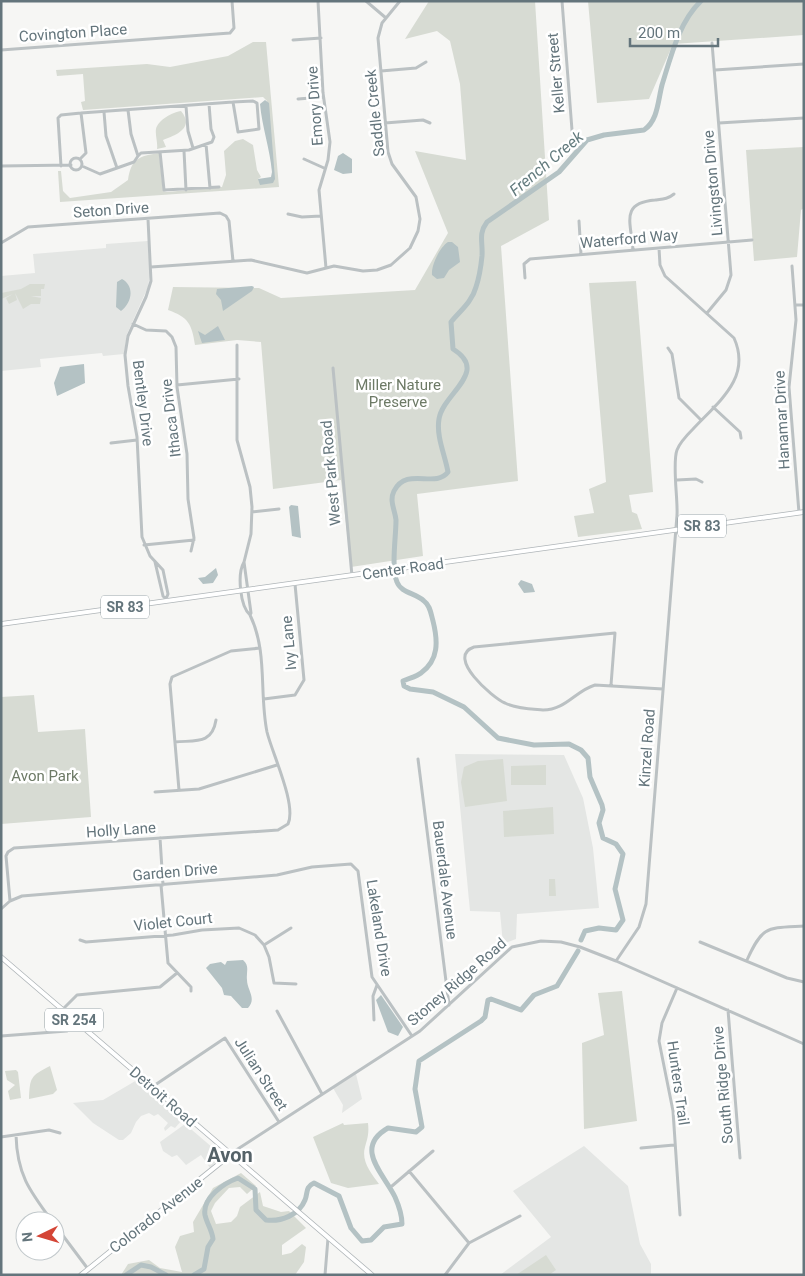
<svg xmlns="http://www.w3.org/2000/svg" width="805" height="1276" viewBox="0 0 805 1276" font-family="Roboto,sans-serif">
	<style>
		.built { fill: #e4e6e4 }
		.green { fill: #d7dbd3 }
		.water { fill: #b4c2c4 }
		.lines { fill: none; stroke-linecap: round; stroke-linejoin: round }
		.river { stroke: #b4c2c4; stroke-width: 5 }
		.major-casing { stroke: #afb5b8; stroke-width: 5.5 }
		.minor { stroke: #bbc1c3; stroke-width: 3 }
		.major { stroke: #fff; stroke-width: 4 }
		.labels { text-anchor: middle; stroke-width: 5; stroke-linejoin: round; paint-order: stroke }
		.shield { fill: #fff; stroke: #929ea3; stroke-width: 1 }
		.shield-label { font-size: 14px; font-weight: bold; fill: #64757c }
		.street-label { font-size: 15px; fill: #64757c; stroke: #fff }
		.park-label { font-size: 15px; fill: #6d7a66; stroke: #fff }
		.water-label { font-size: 16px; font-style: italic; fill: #637b7e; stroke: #fff }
		.district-label { font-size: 20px; font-weight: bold; fill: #556268; stroke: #fff }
	</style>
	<rect width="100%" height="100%" fill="#f6f6f4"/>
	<path class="built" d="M148,241L150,274L148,287L127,334L124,354L103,356L102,353L40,359L41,367L1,371V276L35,273L33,254L106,248V244Z
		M455,754L564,755L583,798L593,848L599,908L517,914L516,939L503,944L500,912L470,911Z
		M356,1074L362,1099L342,1113L343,1105L333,1088Z
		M137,1080L182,1120L175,1128L171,1126L165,1131L164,1128L168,1123L158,1114L154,1116L149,1113L141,1116L136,1122L131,1133L123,1140H119L93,1123L73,1103L103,1100Z
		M185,1124L220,1154V1157L210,1168L201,1155L186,1165L177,1155L172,1157L163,1151L160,1142Z
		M584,1146L628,1186L640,1244L651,1264V1275H500L551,1237L513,1191Z"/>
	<path class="green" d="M429,1H535L549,220L501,246L518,481L417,494L423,556L351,567L341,480L273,489L261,342L237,340L195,345C192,324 188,317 168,310L173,287L259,288L281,298L415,290L448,233L415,151L466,160L460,84L450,41L437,31L405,39Z
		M588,1H804V35L673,44L649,99L597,103Z
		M253,42H266L279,187L60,202L58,171H61L63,191L70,198L111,192L128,180C131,159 139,156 159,153L163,191L167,192L222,187L226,175L224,151L235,141L243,139L253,145L257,170L261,177L258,179L273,183L267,101L263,97L83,110L81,102L85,101L83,74L57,76L56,70L147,64L170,67L228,56Z
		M181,111C195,128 176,135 163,140L166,147L157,149C158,143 155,135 156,129C158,120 173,112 181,111Z
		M804,147V208L801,210L797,257L754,261L746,150Z
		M636,281L653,492L629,495L632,512L637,514L642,529L578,537L574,516L594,513L589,489L606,482L589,283Z
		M30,284H45L44,289H41V296H31L41,298L40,304H31L23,309L15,293L17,300L9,304L6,298L13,294L1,299V293L21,289Z
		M34,695L38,732L85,729L91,817L1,824V697Z
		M503,759L507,801L465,807L461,782L464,767L478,761Z
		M546,765V785H511V766Z
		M553,807L554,834L504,837L503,811Z
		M549,879H555L556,896H549Z
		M622,991L637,1121L584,1129L582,1043L604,1035L598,993Z
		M50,1066L57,1090L53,1094L29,1099C30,1078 30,1076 50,1066Z
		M16,1070L18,1072L21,1098L10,1100L8,1091L15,1085L7,1080L5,1071Z
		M343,1123L344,1125L368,1123C369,1133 368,1137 365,1147C361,1161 371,1173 379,1184L348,1188L331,1183L313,1137Z
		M241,1173L256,1186L247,1194L240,1187L229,1188L215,1203L211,1211L216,1224L231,1222L237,1216L240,1207L260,1192L263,1206L281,1212L289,1211L306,1228L282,1245V1255L291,1253L302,1244L306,1247L304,1262L295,1275H121L128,1264L149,1260L160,1268L182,1272L175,1247L180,1236L194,1232L193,1222L213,1188Z
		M546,1255L556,1270L549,1275H516Z"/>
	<path class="water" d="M265,100L269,103L275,179L273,183L260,185L258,179L271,177L272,172C270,149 262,127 260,104Z
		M343,153L352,159V173L343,174L334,170L338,156Z
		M448,242H452L458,247L460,262L449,270L444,278L437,279L432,275C431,265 440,247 448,242Z
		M122,279C135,286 132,303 121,311L116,307L117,282Z
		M252,286L254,287L252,291L223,311L221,300L216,294L217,289Z
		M218,326L225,340L202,343L198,331L205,335Z
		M84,364L85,383L57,396L54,383L60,367Z
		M291,505L298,506L301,538L292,536L289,507Z
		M216,568L218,575L213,583L203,584L198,578L205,577Z
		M521,580L532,584L535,592L524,593L518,584Z
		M243,960C250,966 246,972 247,980C247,990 257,998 248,1008H242L231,996L224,995L222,988L206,968L210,964L221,962L225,965L227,961Z
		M381,995L403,1027L398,1036L388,1032L376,1000Z"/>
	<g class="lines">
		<path class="river" d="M581,940L585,931L599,928L616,930L623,920L615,889L623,854L616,844L603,838L599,823L603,810L602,805L590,777L588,758L581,750L569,744L534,745L498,738L464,707L433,692L410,689L404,686L403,681C409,678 416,677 421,673C439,660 438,641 433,621C431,614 430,605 424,601C416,593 401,593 397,582C391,567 396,537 396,520C395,510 389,501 394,491C407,466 435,489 448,472C445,455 436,436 439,419C443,393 490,372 453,349L451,322C460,311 472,302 476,287C479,278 481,266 482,256C483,242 478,234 487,222L559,172L587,140L604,135L644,130C658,121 658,100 662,85C671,56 679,22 701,1
			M126,1275L141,1265L151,1267L166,1275
			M194,1275L204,1269L208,1247L213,1239C212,1230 207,1224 205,1215C202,1198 224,1183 238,1178L255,1189L256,1210L266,1220C281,1222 299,1215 305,1200C308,1193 305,1187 314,1183L339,1196L351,1228L362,1241L371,1240L384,1227L402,1224C402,1214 399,1206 395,1197C384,1174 353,1148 388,1128L416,1132L422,1127L415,1089L419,1061L481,1021L485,1017L488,1000L491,999L521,1010L534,995L557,986L578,951"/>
		<g class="major-casing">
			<path id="major" d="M1,624L804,512
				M1,957L372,1275
				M81,1275L230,1155"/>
		</g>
		<path class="minor" d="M318,1L323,93L330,142L328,160L319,190L326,268
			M366,1L386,18
			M562,1L573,143
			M293,40L321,38
			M1,50L230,33L234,28L232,1
			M715,70L804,64
			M381,71L416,68L426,62
			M298,99L323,97
			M186,106L188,131L193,148
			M104,112L106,136L117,168
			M385,123L423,120L430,123
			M719,123L804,118
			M206,144L210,188
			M184,151L186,190
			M160,152L164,190L219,187
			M138,156L141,153L189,150L212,142L214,137L211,129L209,104
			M70 164a6 6 0 1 1 12 0a6 6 0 1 1-12 0Z
			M80,159L86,153L81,113
			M304,159L324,168
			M1,166L71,165
			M61,166L58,118L61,115L81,113L233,102L253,101L257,103L259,129L238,132L233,102
			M82,166L100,174L134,162L138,156L131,134L128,110
			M288,214L302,217L321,216
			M148,219L151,281L146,297L128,336L125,355L128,386L137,437L142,537L150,556L163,570L168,594L166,599L163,596L155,562
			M579,221L581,254
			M1,243L28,227L220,213L226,216L229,221L233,261
			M633,250C631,222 620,203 655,200C663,199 668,199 674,194
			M792,266L796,320L789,387L799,513
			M151,267L251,260L307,273L334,266L363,271L377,270L391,265L410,248L418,231L420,219L416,197L392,164L388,152L378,38L382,23L400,1
			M525,278L524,264L530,259L752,240
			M795,305H804
			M707,313L726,290L731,275L712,43
			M133,324L146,330L166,331L172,337L176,347L177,387L187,454L188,499L194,538L191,551
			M237,345V440L250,487L252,507L251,534L244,562
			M668,348L672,354L679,398L701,420
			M333,368L352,576
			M177,385L239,379
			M713,407L740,432L741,438
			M111,443L137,440
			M677,480L696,479L702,482
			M252,512L279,509
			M144,545L194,540
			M244,562L251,613L250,615C240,606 237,574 244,562Z
			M611,685L615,633L474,647C445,657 493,698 505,703C517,709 531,709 543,710C566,710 575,691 595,685L663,689
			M264,699L295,695L304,680L295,584
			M175,742C195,740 212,745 216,720
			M418,759L449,1005
			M179,790L170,684L172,677L231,651L260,648
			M155,792L199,789L277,765
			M160,838L163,885
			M161,885L168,963L191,987V991
			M10,901L6,856L8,852L14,848L278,830L288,824C297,805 272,753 267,732C259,693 268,652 250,615
			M1,909L10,901L22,896L277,875L312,867L351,864L358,871L372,977L412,1036
			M80,940L86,942L173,935L202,930L239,928L255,935L264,945L269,957L274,983L296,984
			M700,942L787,978L804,982
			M264,945L291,928
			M747,960C763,925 767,928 804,926
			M616,961L639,927L646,904L677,515C678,499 672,463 677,450C680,442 687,435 693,429C718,402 752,378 734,338L665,276L660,265L659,248
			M677,988L662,1023L659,1041L673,1111L680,1215
			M62,1010L77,995L160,987L177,973
			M728,1010L740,1158
			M277,1011L322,1094
			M374,1020L373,996L377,985
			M1,1036L67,1031L78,1024
			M152,1087L225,1038L279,1122
			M16,1135C17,1174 29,1190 52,1221
			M1,1137L49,1130L60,1133
			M641,1148L674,1145
			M230,1154L420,1031L512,947L541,941L561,942L580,947L616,961L804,1044
			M409,1171L469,1243
			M392,1186L433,1151
			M55,1225L88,1269
			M325,1275L328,1238
			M445,1275L469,1243L520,1216"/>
		<use href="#major" class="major"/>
	</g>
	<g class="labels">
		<g class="shield">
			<rect x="678" y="514.5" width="48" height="23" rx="4"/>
			<rect x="101" y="595.5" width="48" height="23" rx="4"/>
			<rect x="45" y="1008.5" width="58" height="23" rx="4"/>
		</g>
		<g class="shield-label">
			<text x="702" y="531">SR 83</text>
			<text x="125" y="612">SR 83</text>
			<text x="74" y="1025">SR 254</text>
		</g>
		<g class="street-label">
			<text transform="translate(73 33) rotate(-4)" y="5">Covington Place</text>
			<text transform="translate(556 73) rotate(-95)" y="5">Keller Street</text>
			<text transform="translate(315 106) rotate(-94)" y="5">Emory Drive</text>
			<text transform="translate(375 113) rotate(-96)" y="5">Saddle Creek</text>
			<text transform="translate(713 183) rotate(-95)" y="5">Livingston Drive</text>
			<text transform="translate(111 210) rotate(-4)" y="5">Seton Drive</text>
			<text transform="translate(629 239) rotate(-5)" y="5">Waterford Way</text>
			<text transform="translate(143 403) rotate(83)" y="5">Bentley Drive</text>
			<text transform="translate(171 418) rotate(-97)" y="5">Ithaca Drive</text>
			<text transform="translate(782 420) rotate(-93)" y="5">Hanamar Drive</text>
			<text transform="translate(331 473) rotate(-95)" y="5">West Park Road</text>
			<text transform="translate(403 569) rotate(-8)" y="5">Center Road</text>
			<text transform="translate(289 643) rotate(-95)" y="5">Ivy Lane</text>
			<text transform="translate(647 748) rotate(-86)" y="5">Kinzel Road</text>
			<text transform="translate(121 830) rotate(-4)" y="5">Holly Lane</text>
			<text transform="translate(175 872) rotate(-5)" y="5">Garden Drive</text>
			<text transform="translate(445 880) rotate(83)" y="5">Bauerdale Avenue</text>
			<text transform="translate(173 922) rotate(-6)" y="5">Violet Court</text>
			<text transform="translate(379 928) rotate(81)" y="5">Lakeland Drive</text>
			<text transform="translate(457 982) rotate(-41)" y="5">Stoney Ridge Road</text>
			<text transform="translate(261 1074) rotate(57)" y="5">Julian Street</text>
			<text transform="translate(678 1083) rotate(82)" y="5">Hunters Trail</text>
			<text transform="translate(723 1085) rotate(-95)" y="5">South Ridge Drive</text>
			<text transform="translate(163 1097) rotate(41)" y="5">Detroit Road</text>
			<text transform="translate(156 1215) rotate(-38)" y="5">Colorado Avenue</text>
		</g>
		<g class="park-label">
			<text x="398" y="390">Miller Nature<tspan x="398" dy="17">Preserve</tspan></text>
			<text x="45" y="781">Avon Park</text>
		</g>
		<g class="water-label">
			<text transform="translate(546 163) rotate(-40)" y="6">French Creek</text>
		</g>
		<g class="district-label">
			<text x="230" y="1162">Avon</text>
		</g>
	</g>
	<rect width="805" height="1276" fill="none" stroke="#64757c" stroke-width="5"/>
	<g transform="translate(40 1236) rotate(265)"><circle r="24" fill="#ffffff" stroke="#c1c8cb"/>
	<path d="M0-4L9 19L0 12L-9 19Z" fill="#d44536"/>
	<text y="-8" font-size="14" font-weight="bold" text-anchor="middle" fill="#64757c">N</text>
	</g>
	<path d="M630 38v8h88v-8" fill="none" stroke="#64757c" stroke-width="2.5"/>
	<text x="638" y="38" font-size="15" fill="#64757c" stroke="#ffffff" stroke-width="4" paint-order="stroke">200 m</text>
</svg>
